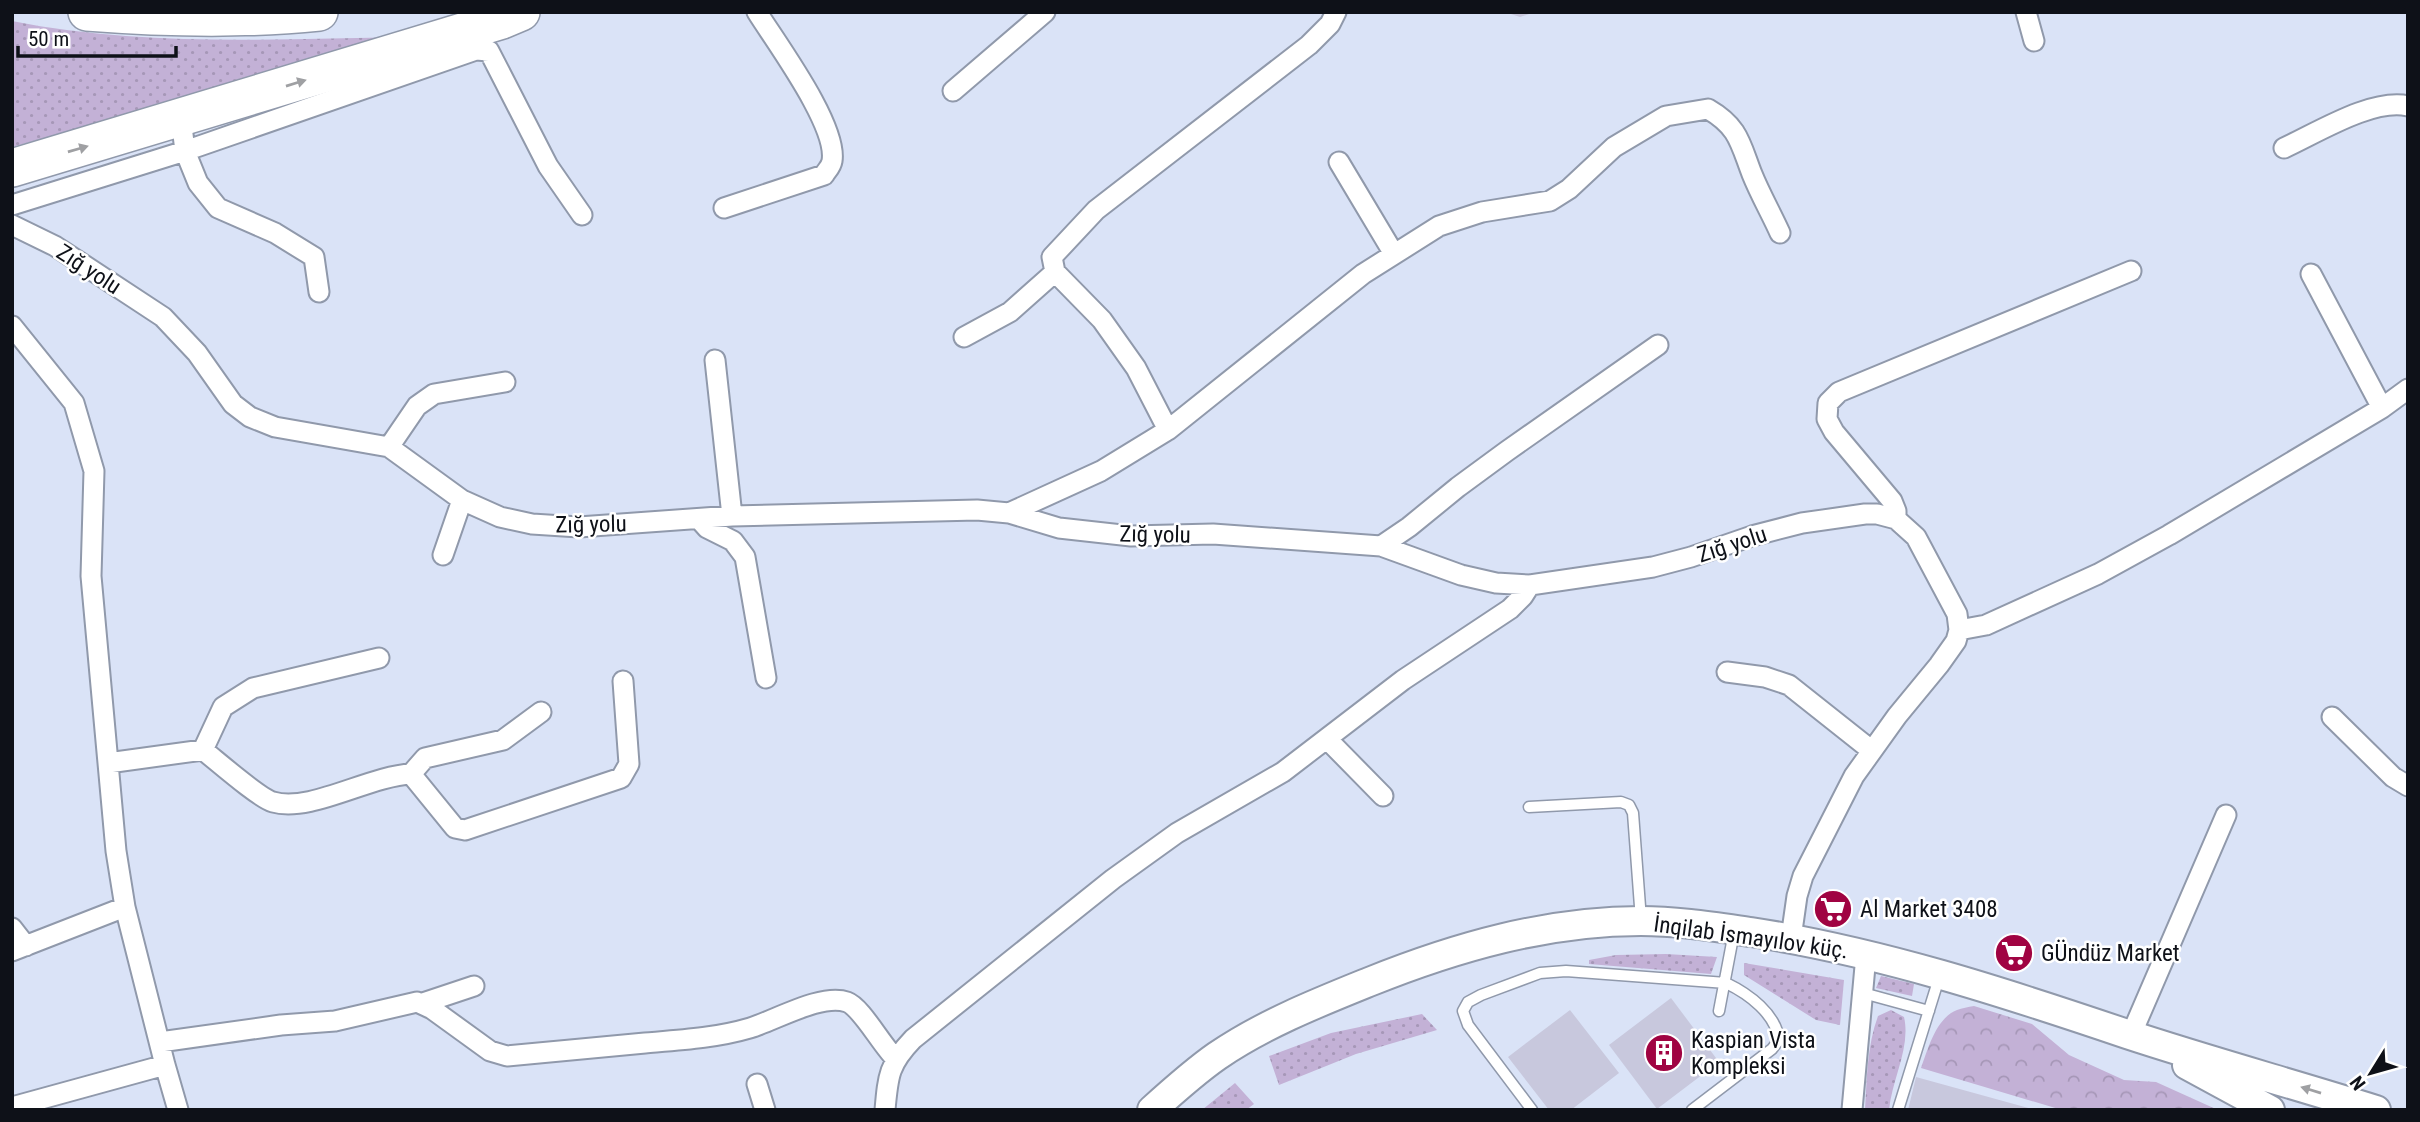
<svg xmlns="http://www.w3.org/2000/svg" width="2420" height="1122" viewBox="0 0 2420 1122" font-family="'Roboto Condensed',sans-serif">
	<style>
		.grass { fill: url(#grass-dots) }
		.park { fill: url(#park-crowns) }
		.building { fill: #c8c8dd }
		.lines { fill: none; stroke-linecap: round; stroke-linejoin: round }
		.lane-casing { stroke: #9099ab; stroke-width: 13 }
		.street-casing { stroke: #9099ab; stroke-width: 23 }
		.secondary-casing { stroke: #9099ab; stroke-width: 32 }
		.highway-casing { stroke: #9099ab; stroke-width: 40 }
		.lane { stroke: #fff; stroke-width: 10 }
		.street { stroke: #fff; stroke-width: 19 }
		.secondary { stroke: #fff; stroke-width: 28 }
		.highway { stroke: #fff; stroke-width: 37 }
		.oneway { fill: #9fa0a3 }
		.labels { text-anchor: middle; stroke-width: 5; stroke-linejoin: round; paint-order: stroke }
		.street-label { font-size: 23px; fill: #0e1118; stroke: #fff }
		.poi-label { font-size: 23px; fill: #0e1118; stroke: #fff; text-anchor: start }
	</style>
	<defs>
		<pattern id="grass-dots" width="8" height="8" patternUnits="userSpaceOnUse" patternTransform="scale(1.75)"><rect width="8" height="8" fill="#c3b1d6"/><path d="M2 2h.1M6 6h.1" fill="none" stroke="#a697b7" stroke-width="1.8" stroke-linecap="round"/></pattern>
		<pattern id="park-crowns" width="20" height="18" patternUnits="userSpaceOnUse" patternTransform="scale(1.75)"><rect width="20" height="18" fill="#c3b1d6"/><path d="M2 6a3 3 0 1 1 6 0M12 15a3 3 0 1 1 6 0" fill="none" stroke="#a697b7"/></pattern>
	</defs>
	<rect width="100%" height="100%" fill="#dae3f7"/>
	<path class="grass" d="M12,21C141,47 277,39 408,37L12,147Z
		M1666,954L1717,957L1711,974L1589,964V960L1616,955Z
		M1744,963L1844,980L1840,1025L1816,1020L1744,975Z
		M1881,976L1914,984L1912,996L1876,988Z
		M1891,1010L1904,1017C1911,1047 1892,1079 1889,1110H1865C1867,1078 1867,1046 1878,1016Z
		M1422,1014L1437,1030L1356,1054L1279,1085L1269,1056L1331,1033Z
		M1235,1083L1254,1104L1246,1110H1202Z"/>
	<path class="park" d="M1974,1006L2032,1024L2069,1055L2124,1080L2156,1082L2218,1110H2062L1921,1068C1928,1049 1936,1018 1957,1010C1962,1008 1968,1007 1974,1006Z"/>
	<path class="building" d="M1505,12H1532V13L1520,17Z
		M1671,998L1719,1062L1657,1109L1609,1045Z
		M1570,1010L1619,1073L1571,1110H1549L1508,1057Z
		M1916,1077L2032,1109L2031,1110H1908Z"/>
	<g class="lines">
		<g class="lane-casing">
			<path id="lane" d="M1529,807L1621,802L1629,805L1633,813L1641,920
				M1863,993L1929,1011
				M1719,1011L1734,932
				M1532,1110L1468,1025L1463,1011L1468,1002L1481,995L1540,973L1566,971L1726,983C1749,994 1776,1014 1779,1040L1772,1049L1692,1110
				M1898,1110L1939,978"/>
		</g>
		<g class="street-casing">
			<path id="street" d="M2026,12L2034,41
				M953,91L1045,12
				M181,118L185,151L198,183L218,208L275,233L314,257L319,292
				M2284,148C2317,133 2372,98 2408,106
				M1339,162L1394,254
				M12,205L185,151L476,50L489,51L548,166L582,215
				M724,208L824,175C827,170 831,167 832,161C838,126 777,44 757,12
				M12,225L55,246L163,317L197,353L233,404L250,417L275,427L389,447L462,500L500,517L532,524L579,527L732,516L977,510L1009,513L1059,528L1131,536L1213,534L1381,546L1461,575L1496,583L1530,585L1653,567L1691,557L1752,536L1802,523L1865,514H1877L1896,519L1916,537L1957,614L1959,630L1956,641L1939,665L1897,716L1854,776L1803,876L1797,896L1791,938
				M2311,274L2382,408
				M12,326L74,403L94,471L91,576L116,851L125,907L165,1065L178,1110
				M964,337L1010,312L1055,272
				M715,360L732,516
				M1168,430L1136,368L1102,320L1055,272L1052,257L1096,210L1309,45L1330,24L1336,12
				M389,447L417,406L434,394L505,382
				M1009,513L1101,471L1168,430L1363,274L1439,226L1482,212L1550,201L1569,189L1614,147L1666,116L1708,109C1739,127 1740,143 1752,174C1760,194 1771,213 1780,233
				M699,519L707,528L733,541L745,557L766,678
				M1896,519V511L1892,501L1834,432L1827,419L1828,403L1839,392L2131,271
				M1381,546L1409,527L1458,487L1507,451L1658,345
				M443,555L462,500
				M1959,630L1986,625L2098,574L2169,535L2382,408L2408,389
				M1727,672L1765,677L1789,685L1871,750
				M2332,717L2393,777L2408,786
				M1327,739L1383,796
				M203,750L223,707L253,688L379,658
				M108,763L203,750C217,761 259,798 273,802C310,813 369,776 411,774L455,828L465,830L621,778L629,764L623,681
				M411,774L425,758L503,740L541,712
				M12,928L26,946
				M12,951L125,907
				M423,1003L474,986
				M2131,1035L2226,815
				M160,1042L281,1025L335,1021L417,1002L432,1009L490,1051L507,1056C553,1052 599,1047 645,1043C681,1040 716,1038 750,1028C776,1020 822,993 847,1002C861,1007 881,1044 895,1058
				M757,1084L765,1110
				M12,1107L165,1065
				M885,1110C888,1075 889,1064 913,1039L1113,879L1177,833L1283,772L1403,680L1510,609L1523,596L1530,585
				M1852,1110L1866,955"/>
		</g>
		<g class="secondary-casing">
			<path id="secondary" d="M2187,1065L2270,1110
				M1152,1110C1173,1091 1194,1072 1217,1056C1264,1024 1317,1003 1369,982C1456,947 1547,921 1641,921C1677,921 1715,927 1751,932C1880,952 2003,992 2127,1034C2209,1061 2293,1084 2376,1110"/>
		</g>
		<g class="highway-casing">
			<path id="highway" d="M87,12C165,18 242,20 319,12
				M12,168L502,20L521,12"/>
		</g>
		<use href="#lane" class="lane"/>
		<use href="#street" class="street"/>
		<use href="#secondary" class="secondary"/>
		<use href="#highway" class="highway"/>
	</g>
	<defs><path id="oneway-solid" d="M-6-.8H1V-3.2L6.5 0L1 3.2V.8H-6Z" transform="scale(1.75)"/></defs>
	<g class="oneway">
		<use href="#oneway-solid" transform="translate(296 83) rotate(-17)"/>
		<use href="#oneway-solid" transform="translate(78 149) rotate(-16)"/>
		<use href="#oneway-solid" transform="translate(2311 1090) rotate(-163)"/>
	</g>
	<defs>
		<g id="supermarket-disc" transform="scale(2.0125)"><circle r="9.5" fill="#a00342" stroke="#fff"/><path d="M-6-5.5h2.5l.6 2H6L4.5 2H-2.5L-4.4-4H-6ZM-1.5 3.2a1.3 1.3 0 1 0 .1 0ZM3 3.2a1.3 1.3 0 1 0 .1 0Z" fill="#fff"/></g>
		<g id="building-disc" transform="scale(2.0125)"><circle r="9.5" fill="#a00342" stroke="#fff"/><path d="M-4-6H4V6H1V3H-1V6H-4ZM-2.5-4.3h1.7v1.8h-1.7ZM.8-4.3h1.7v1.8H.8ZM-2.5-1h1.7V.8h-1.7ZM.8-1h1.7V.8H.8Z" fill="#fff"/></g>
	</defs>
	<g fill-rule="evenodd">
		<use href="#supermarket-disc" x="1833" y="909"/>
		<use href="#supermarket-disc" x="2014" y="953"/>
		<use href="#building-disc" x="1664" y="1053"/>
	</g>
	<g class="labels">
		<g class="street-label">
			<text transform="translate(89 269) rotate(33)" y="8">Zığ yolu</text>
			<text transform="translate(591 524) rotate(-1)" y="8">Zığ yolu</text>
			<text transform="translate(1155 534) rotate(1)" y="8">Zığ yolu</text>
			<text transform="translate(1732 544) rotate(-18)" y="8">Zığ yolu</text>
			<text transform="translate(1751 937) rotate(8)" y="8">İnqilab İsmayılov küç.</text>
		</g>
		<g class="poi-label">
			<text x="1860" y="917">Al Market 3408</text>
			<text x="2041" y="961">GÜndüz Market</text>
			<text x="1691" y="1048">Kaspian Vista<tspan x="1691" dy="26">Kompleksi</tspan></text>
		</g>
	</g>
	<rect width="2420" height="1122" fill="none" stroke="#0e1118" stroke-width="28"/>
	<g transform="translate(2371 1073) rotate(233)" stroke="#ffffff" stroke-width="5" paint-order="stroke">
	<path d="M0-5L12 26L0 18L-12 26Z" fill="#0e1118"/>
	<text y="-10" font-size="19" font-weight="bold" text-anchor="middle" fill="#0e1118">N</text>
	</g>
	<path d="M18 46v10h158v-10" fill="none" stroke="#0e1118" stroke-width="3.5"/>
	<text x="28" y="46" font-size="21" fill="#0e1118" stroke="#ffffff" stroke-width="5" paint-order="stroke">50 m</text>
</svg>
